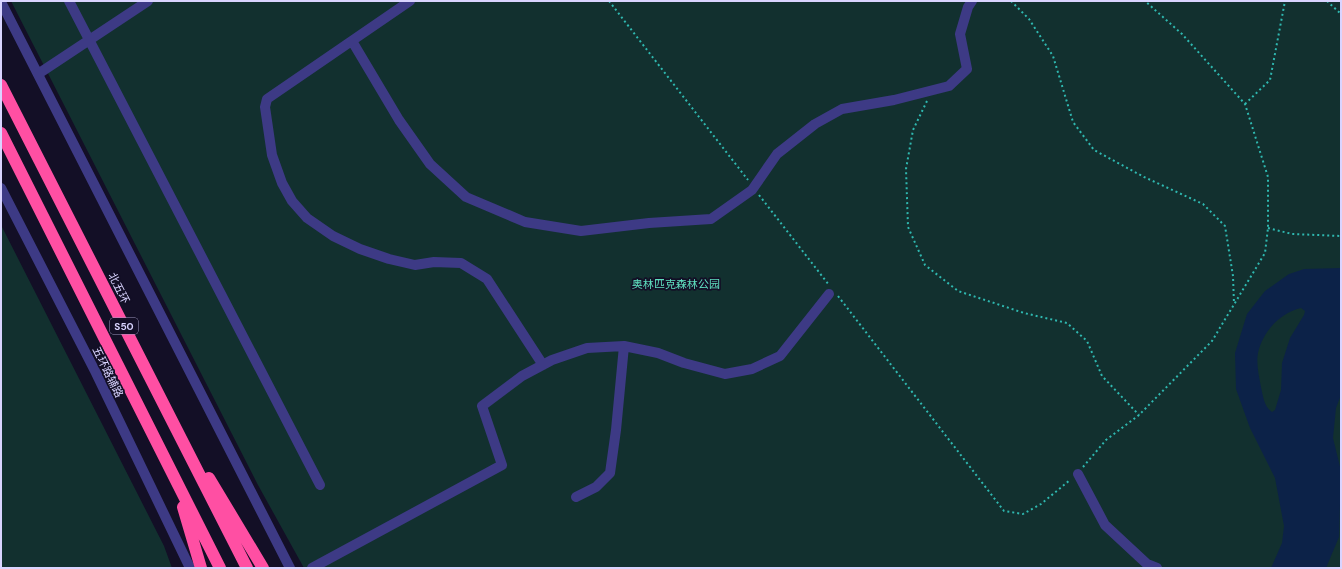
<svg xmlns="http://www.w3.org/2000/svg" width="1342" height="569" viewBox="0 0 1342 569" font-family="'DM Sans','Noto Sans SC',sans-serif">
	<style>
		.green { fill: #12302f }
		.water { fill: #0c2248; fill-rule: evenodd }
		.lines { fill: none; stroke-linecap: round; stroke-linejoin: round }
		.path { stroke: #2fb8b0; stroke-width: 2; stroke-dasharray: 2 3; stroke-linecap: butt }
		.minor { stroke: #3d3a85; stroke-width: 10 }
		.highway { stroke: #ff4fa3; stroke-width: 12 }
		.labels { text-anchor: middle; stroke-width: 3.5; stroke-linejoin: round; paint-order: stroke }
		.shield { fill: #130f26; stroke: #9e99be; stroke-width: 1 }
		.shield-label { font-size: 10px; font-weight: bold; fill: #d9d4ff }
		.park-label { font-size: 11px; fill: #5fe0c0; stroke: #130f26 }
		.street-label { font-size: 11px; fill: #d9d4ff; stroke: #130f26 }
	</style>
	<rect width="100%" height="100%" fill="#130f26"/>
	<path class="green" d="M11,1H1341V568H304L258,485Z
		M1,225L164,546L172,568H1Z"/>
	<path class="water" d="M1341,268V395L1336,408L1333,438L1341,471L1339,537L1326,568H1271L1282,543L1284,526L1275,478L1250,428L1236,389L1235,353L1247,314L1265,291L1289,274L1304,269ZM1301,308L1305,311L1304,315L1290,338L1282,363L1281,390L1275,410L1272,412C1264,407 1263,396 1261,387C1259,376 1256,364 1258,353C1263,331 1280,313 1301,308Z"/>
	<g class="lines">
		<path class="path" d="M609,1L748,180
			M1011,1L1029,19L1053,56L1073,122L1094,150L1144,177L1203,204L1225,226L1233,276L1234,304
			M1327,1L1341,14
			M927,101L913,130L906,169L908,227L925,265L958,291L1024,313L1067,323L1087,341L1102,376L1139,415
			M1245,104L1270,80L1285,1
			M759,195L829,285
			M1268,228L1292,234L1341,236
			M838,296L1004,511L1023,514L1041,504L1070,480
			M1083,467L1106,440L1139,415L1212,341L1265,253L1268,228V177L1245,104L1182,34L1145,1"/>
		<path class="minor" d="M69,1L320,485
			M410,1L267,99L265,107L272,155L282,183L292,201L307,218L333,236L360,249L389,259L415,265L434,262L461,263L487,279L543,365
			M1,2L290,568
			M352,41L399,120L430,164L466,197L525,222L581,231L649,223L711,219L752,190L777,154L815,124L842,109L894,100L949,86L967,69L960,34L968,7L972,1
			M38,74L148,1
			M1,188L96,373L190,568
			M1078,474L1105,525L1147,564L1157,568
			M576,497L596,487L610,473L616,430L624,346
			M312,568L502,465L482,406L522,376L552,360L587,348L624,346L658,353L684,363L725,374L752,369L780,356L829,294"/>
		<path class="highway" d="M1,85L247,568
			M1,133L220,568
			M209,478L263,568
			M183,507L201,568"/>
	</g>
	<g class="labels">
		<rect class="shield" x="110" y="318" width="28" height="16" rx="3"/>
		<g class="shield-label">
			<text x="124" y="330">S50</text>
		</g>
		<g class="park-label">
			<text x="676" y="288">奥林匹克森林公园</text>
		</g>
		<g class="street-label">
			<text transform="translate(119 288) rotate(63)" y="4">北五环</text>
			<text transform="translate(108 372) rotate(64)" y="4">五环路辅路</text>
		</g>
	</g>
	<rect width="1342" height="569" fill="none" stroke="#d9d4ff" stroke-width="4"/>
</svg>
